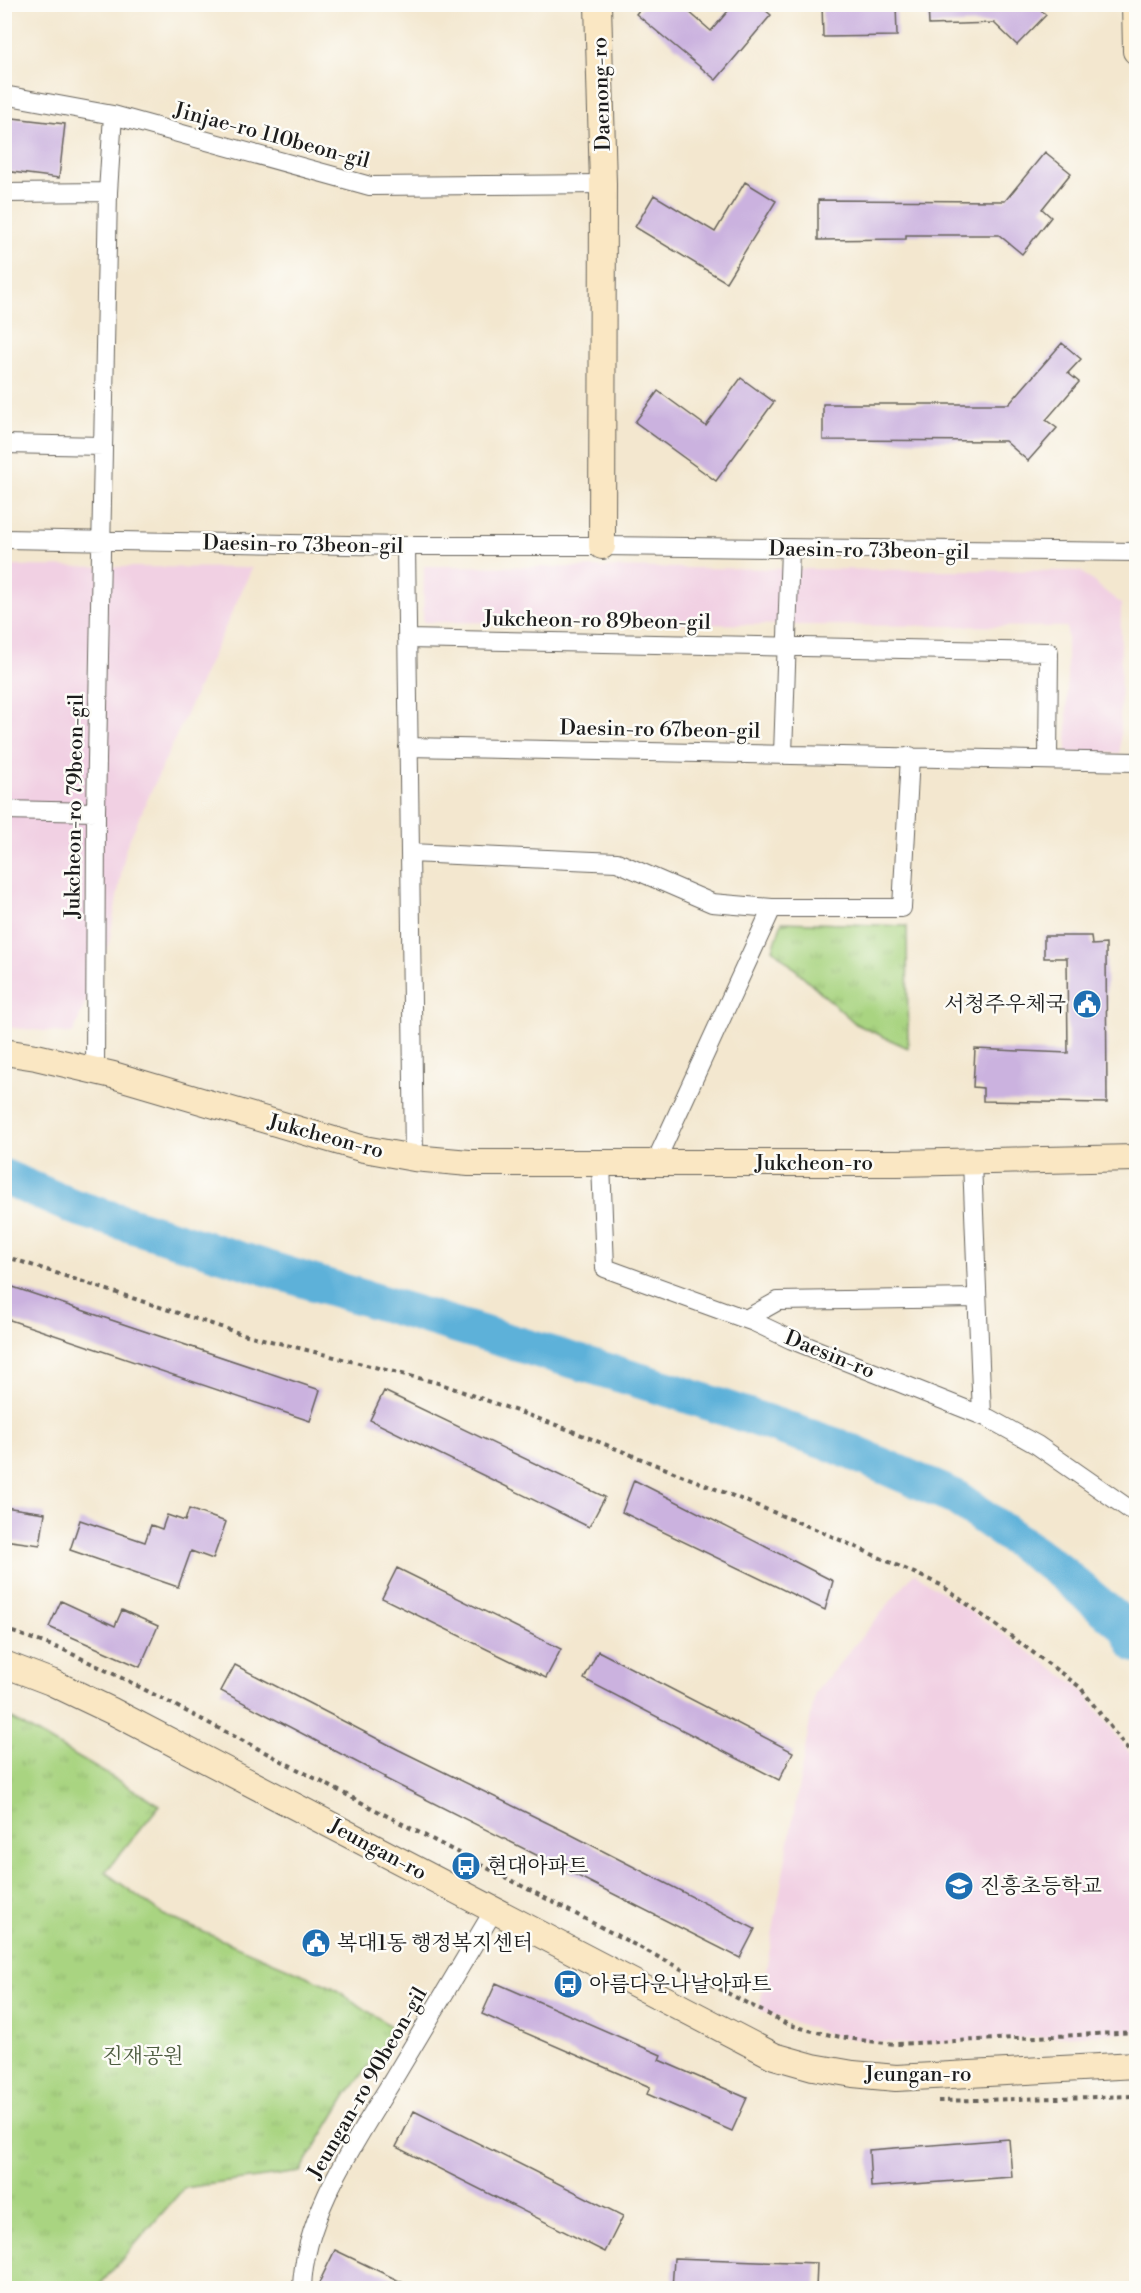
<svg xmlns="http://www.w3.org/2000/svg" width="1141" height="2293" viewBox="0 0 1141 2293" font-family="'Libre Bodoni','Noto Serif KR',serif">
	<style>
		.built { fill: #f1d0e3 }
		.park { fill: url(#park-tufts); stroke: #62784e; stroke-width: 1.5 }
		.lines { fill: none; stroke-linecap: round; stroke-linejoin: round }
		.river { stroke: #5db1d9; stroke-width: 36 }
		.building { fill: #cbb2df }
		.street-casing { stroke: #67635b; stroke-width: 20 }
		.secondary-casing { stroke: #67635b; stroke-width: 28 }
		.path { stroke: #67635b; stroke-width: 4; stroke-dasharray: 4.5 4.5; stroke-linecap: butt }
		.street { stroke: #fff; stroke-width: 18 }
		.secondary { stroke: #fae7c3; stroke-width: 26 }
		.labels { text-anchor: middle; stroke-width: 5; stroke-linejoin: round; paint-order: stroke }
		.street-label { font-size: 21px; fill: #1c1c1c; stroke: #fdfcf7 }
		.poi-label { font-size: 21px; fill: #1c1c1c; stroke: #fdfcf7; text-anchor: start }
		.park-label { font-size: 21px; fill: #4d5c3f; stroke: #fdfcf7 }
	</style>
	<defs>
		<pattern id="park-tufts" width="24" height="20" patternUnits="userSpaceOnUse" patternTransform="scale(1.5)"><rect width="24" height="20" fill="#a9d481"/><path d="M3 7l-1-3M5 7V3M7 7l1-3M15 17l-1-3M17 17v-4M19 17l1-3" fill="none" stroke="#91b56f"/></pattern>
	</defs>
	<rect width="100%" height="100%" fill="#fdfcf7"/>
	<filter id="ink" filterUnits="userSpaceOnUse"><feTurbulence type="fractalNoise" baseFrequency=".0167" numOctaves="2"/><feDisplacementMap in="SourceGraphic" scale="12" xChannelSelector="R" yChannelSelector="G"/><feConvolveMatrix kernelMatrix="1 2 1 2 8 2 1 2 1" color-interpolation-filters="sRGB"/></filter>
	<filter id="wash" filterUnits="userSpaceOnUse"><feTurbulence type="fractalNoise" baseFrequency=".008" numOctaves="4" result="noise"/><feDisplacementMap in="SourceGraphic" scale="24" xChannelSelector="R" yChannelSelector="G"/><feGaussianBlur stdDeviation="1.35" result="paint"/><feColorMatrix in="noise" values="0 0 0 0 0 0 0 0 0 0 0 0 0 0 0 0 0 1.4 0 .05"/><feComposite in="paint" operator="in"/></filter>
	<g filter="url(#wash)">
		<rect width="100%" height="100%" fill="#f3e7cf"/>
		<path class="built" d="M5,566L252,568L126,847L109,943L73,1034L5,1027Z
			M424,566L1080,571L1121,604L1120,753H1067V627L423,622Z
			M914,1573L1080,1687L1136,1761V2032L907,2044L837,2037L759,2010L815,1693Z"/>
		<path class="park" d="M782,922L907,926L908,1048L856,1024L773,949Z
			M5,1717L14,1720L160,1805L105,1872L164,1915L332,1987L396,2030L348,2093L300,2172L184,2188L97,2288H5Z"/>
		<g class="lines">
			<path class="river" d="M4,1177L74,1207L308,1281L671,1390L837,1446L955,1497L1057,1569L1127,1628L1136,1645"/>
		</g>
		<g id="blocks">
			<path class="building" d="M644,4H680L711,31L734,4H758L771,15L716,80L636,14Z
				M822,4H896L897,36L823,37Z
				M928,4H1035L1046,15L1017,45L994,23L929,25Z
				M4,117L65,124L59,178L4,171Z
				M1045,152L1071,173L1042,209L1051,217L1022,254L999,235H906V239L818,240V200L1005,201Z
				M745,182L776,201L726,282L635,227L654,195L715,232Z
				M1062,343L1081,359L1068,373L1079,382L1046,420L1057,428L1028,461L1005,441L823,440V404H1009Z
				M741,378L774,402L716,481L635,422L658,391L706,426Z
				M1044,936H1091L1092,945L1106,944L1107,1103L983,1101V1088L973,1087L975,1049L1068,1053L1067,958H1044Z
				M4,1284L320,1390L310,1421L4,1318Z
				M384,1391L605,1497L589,1527L370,1420Z
				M634,1480L833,1581L825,1610L622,1512Z
				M4,1507L45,1513L40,1545L4,1540Z
				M189,1509L226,1522L213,1559L191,1551L178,1587L70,1550L80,1520L145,1542L151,1525L162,1529L167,1515L185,1521Z
				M397,1568L561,1649L546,1678L382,1598Z
				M61,1601L115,1626L122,1610L158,1626L140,1667L49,1627Z
				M598,1651L793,1752L779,1780L584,1679Z
				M235,1665L399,1750L564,1831L755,1929L740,1958L384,1778L385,1777L221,1691Z
				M496,1983L661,2055L659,2060L747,2098L732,2131L647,2094L650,2087L482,2014Z
				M414,2111L623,2216L605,2252L396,2147Z
				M1009,2139L1012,2177L871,2187L869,2150Z
				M335,2250L416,2289H316Z
				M674,2258L817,2263L816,2289H672Z"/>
		</g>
	</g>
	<g filter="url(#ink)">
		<use href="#blocks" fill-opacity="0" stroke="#67635b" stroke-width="1.5"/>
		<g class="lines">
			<g class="street-casing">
				<path id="street" d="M4,95L113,115L370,186L603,184
					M108,192L113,115
					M4,193L108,192L96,812L95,1071
					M4,444L103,446
					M4,539L406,546H602L1136,552
					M406,546L414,1158
					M407,639L1049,652L1048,759
					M408,747L1136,762
					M783,754L790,549
					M4,810L96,812
					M410,853L617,862L712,903L772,908H902L910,756
					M972,1162L982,1415
					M601,1163L605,1268L754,1322L792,1340L988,1418L1037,1445L1129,1509H1136
					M655,1163L772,908
					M746,1319L778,1301L977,1298
					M302,2288C304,2214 357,2140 394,2078C427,2022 461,1966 494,1910"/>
			</g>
			<g class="secondary-casing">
				<path id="secondary" d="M598,4L603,184L602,546
					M1135,4L1136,51
					M4,1052L36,1057L113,1075L364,1149L414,1158L469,1163H898L1136,1158
					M4,1664L51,1682L112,1711L774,2056L813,2067L853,2074L896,2078L1136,2065"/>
			</g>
			<path class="path" d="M4,1256L239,1333L438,1383L567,1429L820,1531L941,1585L1080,1687L1136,1761
				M4,1629L64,1650L128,1681L787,2024C823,2035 859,2041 897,2044L1136,2032
				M938,2101L1136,2096"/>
			<use href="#street" class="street"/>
			<use href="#secondary" class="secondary"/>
		</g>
	</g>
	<defs>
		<g id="civic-disc" transform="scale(1.5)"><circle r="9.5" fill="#1f6fb2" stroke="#fdfcf7"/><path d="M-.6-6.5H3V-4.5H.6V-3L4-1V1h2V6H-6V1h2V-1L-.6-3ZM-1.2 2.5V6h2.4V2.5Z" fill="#fff"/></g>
		<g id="bus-disc" transform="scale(1.5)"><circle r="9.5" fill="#1f6fb2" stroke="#fdfcf7"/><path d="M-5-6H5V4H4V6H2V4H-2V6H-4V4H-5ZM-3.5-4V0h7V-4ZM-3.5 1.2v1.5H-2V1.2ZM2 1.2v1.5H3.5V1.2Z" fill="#fff"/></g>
		<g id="school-disc" transform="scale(1.5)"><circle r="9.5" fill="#1f6fb2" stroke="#fdfcf7"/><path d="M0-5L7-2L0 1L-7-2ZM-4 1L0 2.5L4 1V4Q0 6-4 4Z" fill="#fff"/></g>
	</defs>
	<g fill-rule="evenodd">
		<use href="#civic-disc" x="1087" y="1004"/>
		<use href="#bus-disc" x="466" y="1866"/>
		<use href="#school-disc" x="959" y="1886"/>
		<use href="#civic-disc" x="316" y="1943"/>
		<use href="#bus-disc" x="568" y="1984"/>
	</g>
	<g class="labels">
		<g class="street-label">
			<text transform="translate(601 94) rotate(-92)" y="7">Daenong-ro</text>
			<text transform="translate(272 135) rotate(15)" y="7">Jinjae-ro 110beon-gil</text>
			<text transform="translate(303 544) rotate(1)" y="7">Daesin-ro 73beon-gil</text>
			<text transform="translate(869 550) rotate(1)" y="7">Daesin-ro 73beon-gil</text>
			<text transform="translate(597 620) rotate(1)" y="7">Jukcheon-ro 89beon-gil</text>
			<text transform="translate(660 729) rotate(1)" y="7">Daesin-ro 67beon-gil</text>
			<text transform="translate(74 806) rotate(-89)" y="7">Jukcheon-ro 79beon-gil</text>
			<text transform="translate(326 1136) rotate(15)" y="7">Jukcheon-ro</text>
			<text x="814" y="1170">Jukcheon-ro</text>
			<text transform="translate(830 1354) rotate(22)" y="7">Daesin-ro</text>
			<text transform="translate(378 1849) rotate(28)" y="7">Jeungan-ro</text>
			<text x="918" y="2081">Jeungan-ro</text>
			<text transform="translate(367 2083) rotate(-60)" y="7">Jeungan-ro 90beon-gil</text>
		</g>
		<g class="poi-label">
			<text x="1066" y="1011" text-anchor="end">서청주우체국</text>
			<text x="487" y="1873">현대아파트</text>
			<text x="980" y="1893">진흥초등학교</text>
			<text x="337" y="1950">복대1동 행정복지센터</text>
			<text x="589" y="1991">아름다운나날아파트</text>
		</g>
		<g class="park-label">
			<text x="143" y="2063">진재공원</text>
		</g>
	</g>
	<rect width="1141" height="2293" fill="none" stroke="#fdfcf7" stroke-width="24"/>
</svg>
